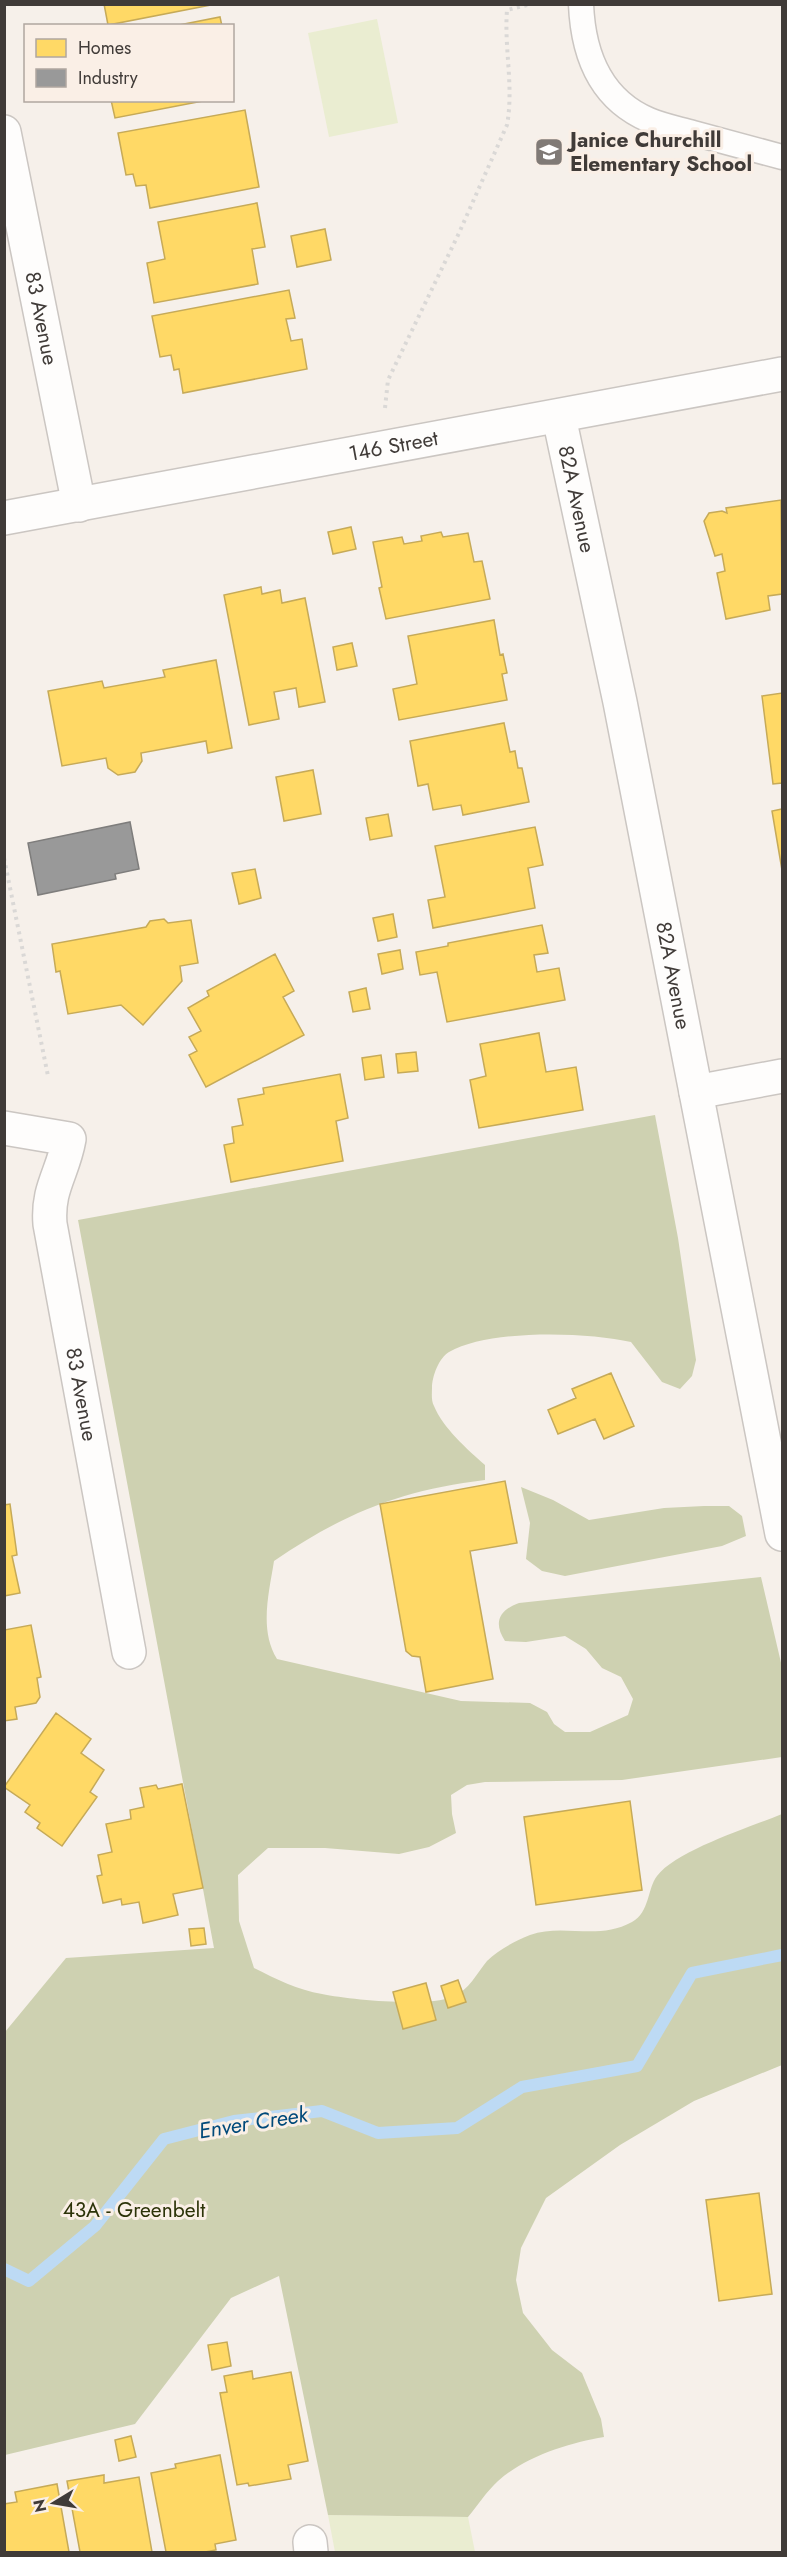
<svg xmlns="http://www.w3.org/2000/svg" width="787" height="2557" viewBox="0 0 787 2557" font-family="Jost,sans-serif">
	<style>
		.green { fill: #eaedd1 }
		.forest { fill: #ced1b1 }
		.homes { fill: #ffd966; stroke: #c6aa58; stroke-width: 1.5 }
		.industry { fill: #999; stroke: #7e7d7c; stroke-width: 1.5 }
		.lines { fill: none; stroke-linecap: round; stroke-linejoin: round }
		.stream { stroke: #bddaf4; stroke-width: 12 }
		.service-casing { stroke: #cbc6c2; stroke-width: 27 }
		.minor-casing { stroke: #cbc6c2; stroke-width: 36 }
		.path { stroke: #dad8d6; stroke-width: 4; stroke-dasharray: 3 4.5; stroke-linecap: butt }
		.service { stroke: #fefdfc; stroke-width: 24 }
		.minor { stroke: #fefdfc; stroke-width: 33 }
		.labels { text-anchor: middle; stroke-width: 6; stroke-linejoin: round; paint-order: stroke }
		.poi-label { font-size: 21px; font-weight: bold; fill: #403b38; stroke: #faefe6; text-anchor: start }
		.street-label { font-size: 21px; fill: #403b38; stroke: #faefe6 }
		.park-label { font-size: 21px; fill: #2c3308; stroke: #faefe6 }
		.water-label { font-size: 22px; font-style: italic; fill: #00497a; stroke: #faefe6 }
	</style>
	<rect width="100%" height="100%" fill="#f6f0ea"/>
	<path class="green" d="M377,19L398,123L329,137L308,33Z
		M328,2515L468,2517L475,2552H335Z"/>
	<path class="forest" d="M655,1115L678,1238L696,1360L692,1376L680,1389L662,1382L631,1342C586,1332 490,1329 449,1352C439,1358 432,1376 432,1388C432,1393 431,1401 434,1406C443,1428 467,1449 485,1465V1480C402,1490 344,1513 274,1561C269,1593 259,1630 277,1659L461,1701L530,1703L547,1712L554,1724L565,1732H590L628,1715L633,1699L621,1677L602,1668L586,1649L565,1636L526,1642L505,1641C493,1623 499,1610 519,1603L761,1577L782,1667V1757L622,1780L485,1782L467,1785L451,1795L452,1814L456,1833L429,1847L399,1854L325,1848H268L238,1875L239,1921L254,1968C276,1979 298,1990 322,1994C351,2000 426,2007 453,1997C469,1990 477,1973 487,1961C498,1950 515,1941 530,1935C563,1923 598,1941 632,1922C650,1912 647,1889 657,1876C677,1850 751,1827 782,1814V2065L694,2101L620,2145L546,2198L521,2248L516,2280L523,2313L552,2350L582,2373L601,2419L604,2437C569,2443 526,2456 498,2481C487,2491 478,2505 468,2517L328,2515L279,2276L231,2298L135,2424L5,2455V2032L66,1958L214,1948L78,1220Z
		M521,1487L553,1500L589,1520L664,1508L704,1506H729L742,1516L746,1536L722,1546L565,1576L542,1571L526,1559L530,1523Z"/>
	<path class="homes" d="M104,4H216L108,25Z
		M220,17L222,26H174Z
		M111,100H208L115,118Z
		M245,110L259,187L150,208L146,185L136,186L133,174L126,175L118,133Z
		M257,203L265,247L252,249L258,284L154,303L147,263L165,259L158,222Z
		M325,229L331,260L297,267L291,236Z
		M289,290L295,318L286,319L291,341L302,339L307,369L183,393L179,369L174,370L171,355L160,357L152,316Z
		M781,500L782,594L768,596L770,610L726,619L717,573L725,571L722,554L715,556L704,521L709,513L722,511L727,513L726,508Z
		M351,527L356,549L333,554L328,532Z
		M441,532L443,537L468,533L474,562L482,561L490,599L386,619L379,588L382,587L373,542L402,537L404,544L422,541L421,536Z
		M261,587L262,594L280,590L282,603L305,598L325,702L299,707L296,688L274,692L279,719L249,725L224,595Z
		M494,620L500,655L503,654L507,673L502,674L507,700L399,720L393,689L417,684L408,636Z
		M352,643L357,666L337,670L333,647Z
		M216,660L232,748L208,753L206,741L141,753L142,761L135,772L118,775L108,768L106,758L62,766L48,691L102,681L104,688L165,677L163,670Z
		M782,693V783L773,784L762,696Z
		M504,723L510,752L515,751L518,768H522L529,802L463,815L461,805L433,810L428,784L418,786L410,741Z
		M313,770L321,814L284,821L276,777Z
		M782,809V870L772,811Z
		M388,814L392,836L370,840L366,818Z
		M535,827L543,865L528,868L535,908L433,928L428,900L445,897L435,846Z
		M255,869L261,898L239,904L232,873Z
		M393,914L397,937L378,941L373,918Z
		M164,919L168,923L191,920L198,963L180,966L182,981L143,1025L121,1005L68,1014L60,971L56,972L52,944L146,927L150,921Z
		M542,925L548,953L534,955L537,972L559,968L565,1000L447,1022L437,972L420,975L416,952L448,946V943Z
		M400,950L403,969L382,974L378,954Z
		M275,954L294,991L283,997L304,1035L206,1087L189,1055L197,1051L189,1037L201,1031L188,1008L209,996L207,991Z
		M366,988L370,1009L353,1012L349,992Z
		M539,1033L546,1072L576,1067L583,1110L479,1128L470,1080L486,1076L480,1044Z
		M416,1052L418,1071L398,1073L396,1054Z
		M381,1055L384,1077L365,1080L362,1058Z
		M340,1074L348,1118L336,1121L343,1161L231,1182L224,1145L234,1143L232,1127L243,1125L238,1099L264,1094L263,1088Z
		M611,1373L634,1426L604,1439L595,1419L558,1434L548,1410L576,1398L572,1389Z
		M505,1481L517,1543L470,1551L493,1679L426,1692L420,1657L412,1656L406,1651L380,1504Z
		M10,1504L17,1555L12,1556L20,1593L4,1596V1505Z
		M31,1625L41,1677L37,1678L40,1697L36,1703L15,1707L17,1719L4,1721V1630Z
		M56,1713L91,1739L81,1753L104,1770L90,1792L97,1797L62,1846L37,1828L40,1823L25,1812L30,1805L4,1787Z
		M182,1784L203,1888L173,1894L178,1915L143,1923L139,1902L122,1905L121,1899L103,1903L97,1876L102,1875L98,1855L112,1852L106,1824L131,1819L130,1810L144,1807L140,1788L156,1785L158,1789Z
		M630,1801L642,1890L536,1905L524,1817Z
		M204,1928L206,1944L191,1946L189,1929Z
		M458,1980L466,2002L448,2008L441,1986Z
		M426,1983L436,2020L403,2029L393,1992Z
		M759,2193L772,2294L719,2301L706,2200Z
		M227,2342L231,2366L212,2370L208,2345Z
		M252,2371L253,2379L291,2372L308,2461L288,2465L291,2479L249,2486L248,2483L237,2485L220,2393L227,2392L224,2376Z
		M131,2436L136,2457L119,2461L115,2440Z
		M220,2455L236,2540L215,2544L216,2550L205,2552H166L151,2473L176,2468L175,2464Z
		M104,2475V2483L139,2477L152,2552H80L67,2481Z
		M57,2484L69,2552H4V2504L17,2502L15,2492Z"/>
	<path class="industry" d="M130,822L139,869L115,874L116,879L38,895L28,843Z"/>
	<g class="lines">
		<path class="stream" d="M4,2269L29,2281L95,2226L164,2139L234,2121L322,2111L378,2133L457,2128L522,2087L637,2066L692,1973L782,1955"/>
		<g class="service-casing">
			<path id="service" d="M581,4C583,54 600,99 649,120C663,126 679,129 693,133C723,141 753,149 782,157"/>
		</g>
		<g class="minor-casing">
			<g id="minor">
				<path id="s1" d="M4,132L79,505"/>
				<path id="s2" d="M559,417L620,702L782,1534"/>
				<path id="s3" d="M4,518L782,374"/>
				<path d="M696,1092L782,1076"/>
				<path id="s4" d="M4,1128L69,1139C63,1173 47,1188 50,1224L129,1652"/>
				<path d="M310,2542L311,2552"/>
			</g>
		</g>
		<path class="path" d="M385,408L388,380L459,233L507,125C514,87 504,48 507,10L531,4
			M4,858L48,1076"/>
		<use href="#service" class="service"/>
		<use href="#minor" class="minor"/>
	</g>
	<defs>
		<g id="school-square" transform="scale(1.5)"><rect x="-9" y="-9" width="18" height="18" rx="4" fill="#807a76" stroke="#faefe6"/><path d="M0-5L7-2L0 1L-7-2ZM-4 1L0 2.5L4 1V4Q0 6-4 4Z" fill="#fff"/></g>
	</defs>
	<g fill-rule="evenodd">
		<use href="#school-square" x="549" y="152"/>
	</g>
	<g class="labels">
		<g class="poi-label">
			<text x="570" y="147">Janice Churchill<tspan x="570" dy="24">Elementary School</tspan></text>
		</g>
		<g class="street-label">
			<text dy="7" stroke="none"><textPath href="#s1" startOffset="190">83 Avenue</textPath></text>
			<text dy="7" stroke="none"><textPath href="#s3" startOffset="396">146 Street</textPath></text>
			<text dy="7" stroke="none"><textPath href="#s2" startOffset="84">82A Avenue</textPath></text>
			<text dy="7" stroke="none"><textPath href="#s2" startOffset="570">82A Avenue</textPath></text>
			<text dy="7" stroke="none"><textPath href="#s4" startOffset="327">83 Avenue</textPath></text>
		</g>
		<g class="park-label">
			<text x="134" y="2217">43A - Greenbelt</text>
		</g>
		<g class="water-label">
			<text transform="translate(253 2122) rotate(-9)" y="8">Enver Creek</text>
		</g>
	</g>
	<rect width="787" height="2557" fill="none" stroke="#403b38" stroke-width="12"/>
	<rect x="24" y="24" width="210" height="78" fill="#faefe6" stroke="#b0a7a0" stroke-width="1.5"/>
	<rect x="36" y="39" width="30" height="18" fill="#ffd966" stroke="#b0a7a0" stroke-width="1.5"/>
	<text x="78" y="54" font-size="18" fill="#403b38">Homes</text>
	<rect x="36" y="69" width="30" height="18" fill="#999999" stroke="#b0a7a0" stroke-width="1.5"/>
	<text x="78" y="84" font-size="18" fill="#403b38">Industry</text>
	<g transform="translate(54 2503) rotate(259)" stroke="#faefe6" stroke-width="4.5" paint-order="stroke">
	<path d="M0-4.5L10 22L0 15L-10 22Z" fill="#403b38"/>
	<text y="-9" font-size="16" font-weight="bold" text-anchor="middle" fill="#403b38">N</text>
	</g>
</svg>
